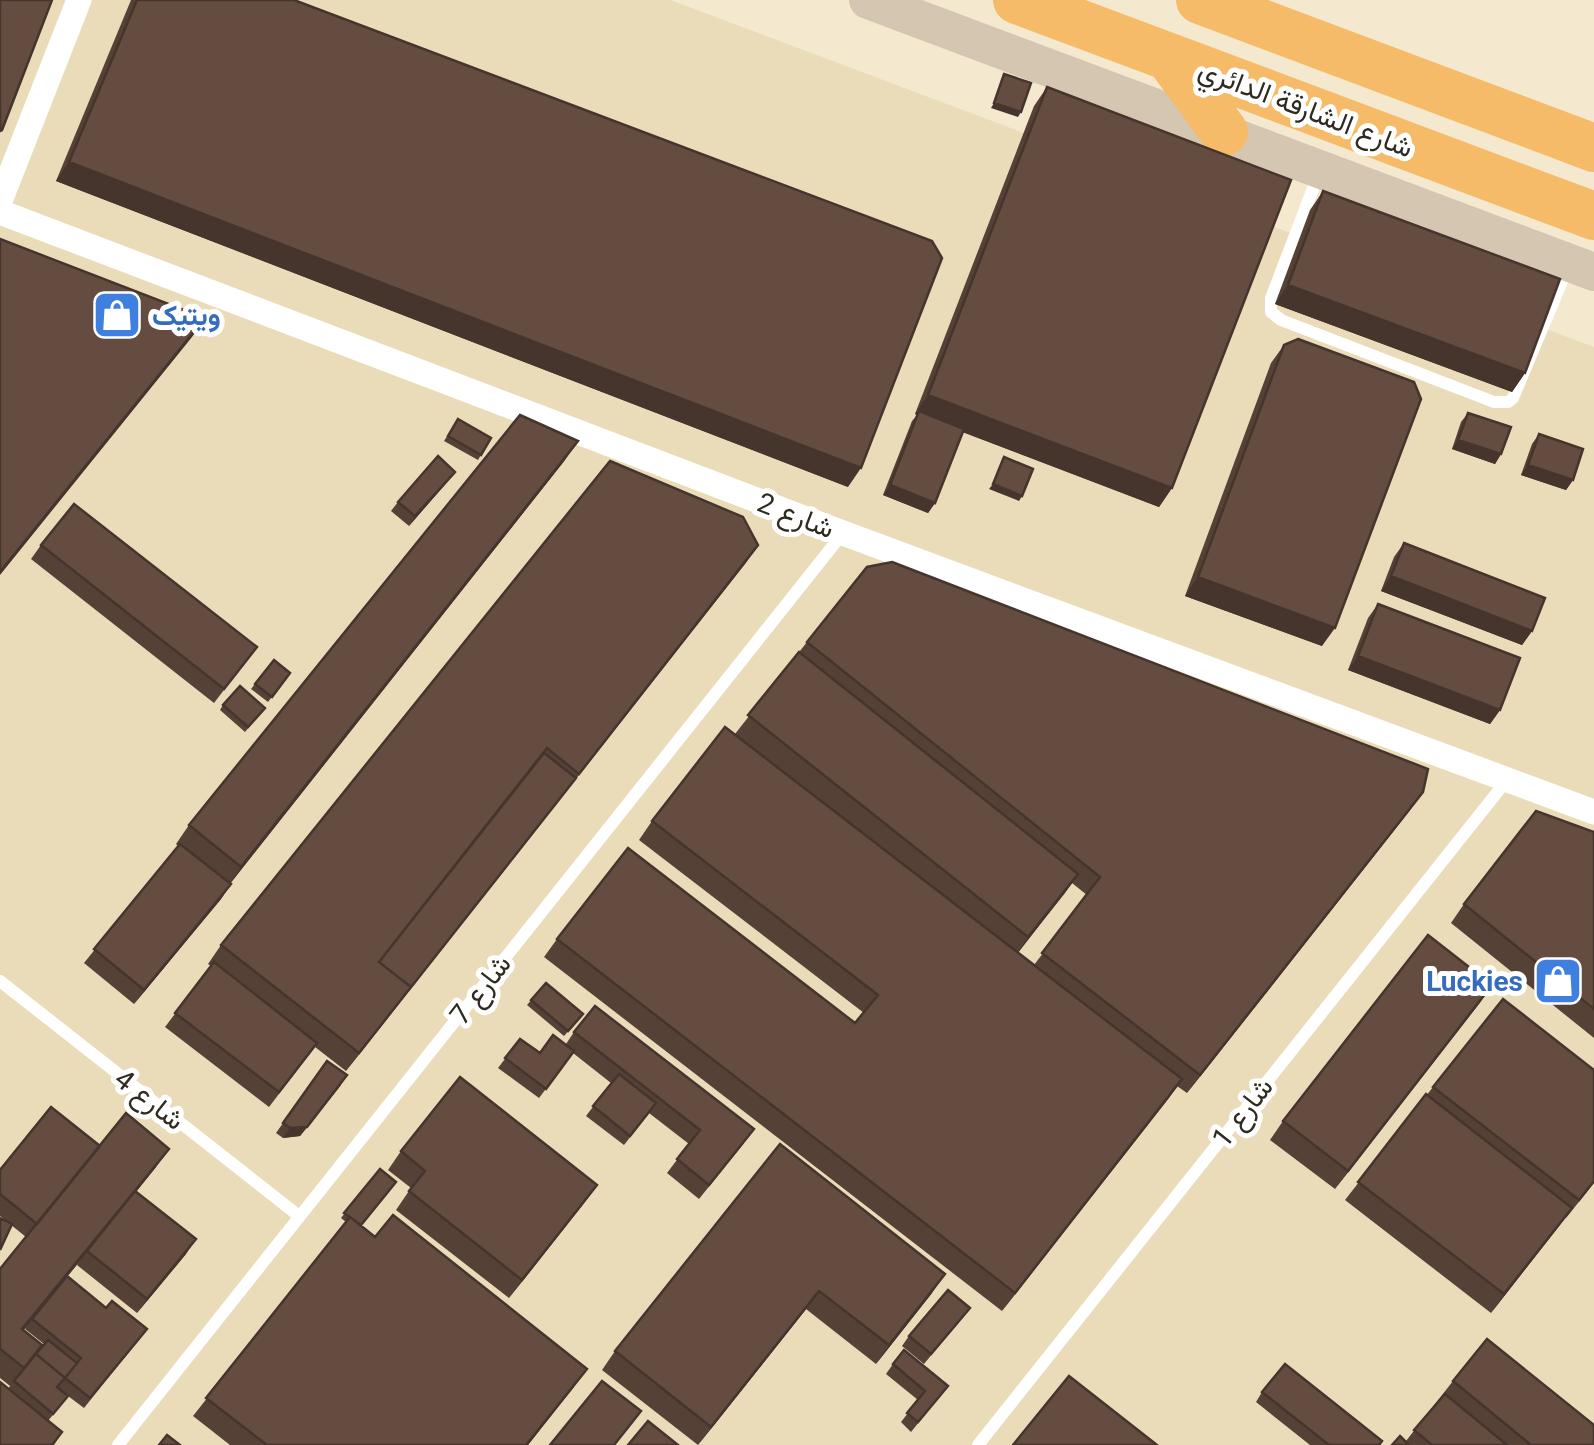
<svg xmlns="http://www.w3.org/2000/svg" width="1594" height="1445" viewBox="0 0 1594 1445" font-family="Georgia,Vazirmatn,serif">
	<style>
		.built { fill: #eadbb9 }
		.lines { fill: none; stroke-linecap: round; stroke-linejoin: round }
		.lane { stroke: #fff; stroke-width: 12 }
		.street { stroke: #fff; stroke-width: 25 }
		.secondary { stroke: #d5c6b1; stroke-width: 38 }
		.highway { stroke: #f5bb69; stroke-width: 48 }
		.wall { fill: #564137; fill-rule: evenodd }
		.shaded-wall { fill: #46352d }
		.building { fill: #644c40; stroke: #46352d; stroke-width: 2.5 }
		.labels { text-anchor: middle; stroke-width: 10; stroke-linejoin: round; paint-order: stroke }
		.street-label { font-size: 28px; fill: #2f2b21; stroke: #fff }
		.shop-label { font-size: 28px; font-weight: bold; fill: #366cbe; stroke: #fff; text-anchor: start }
	</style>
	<rect width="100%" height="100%" fill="#f4e9ce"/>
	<path class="built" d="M0,0H670L1594,347V1445H0Z"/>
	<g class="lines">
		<path class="lane" d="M1319,173L1271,298V312L1281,320L1494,402H1508L1513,398L1569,265
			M0,981L299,1216
			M118,1445L843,533
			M978,1445L1507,780"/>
		<path class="street" d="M0,201L79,0
			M0,212L843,533L1594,812"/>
		<path class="secondary" d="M868,0L1594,272"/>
		<path class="highway" d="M1017,0L1594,216
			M1200,0L1594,148
			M1169,57L1224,132"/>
	</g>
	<path class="wall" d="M131,0H294L848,487L56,181Z
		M1047,87L1172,488L1159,507L963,432L935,503L928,513L883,495L912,421L917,415L915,414L1034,106Z
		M1323,191L1525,373L1512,392L1275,304L1310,210Z
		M1284,345L1322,646L1185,596L1271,363Z
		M1468,413L1501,454L1495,464L1452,449L1461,422Z
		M458,419L491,438L478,460L444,441Z
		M1539,434L1573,480L1566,490L1521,475L1532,444Z
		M565,460L230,884H231L221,899L134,1004L84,963L178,846L176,844L189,825Z
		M448,481L409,526L391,511L398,502Z
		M1404,543L1532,631L1522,645L1381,591L1394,557Z
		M41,545L257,647L214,703L31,559Z
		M758,545L346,1071L315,1047L269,1107L165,1027L211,966L208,964L221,945Z
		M1378,604L1500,710L1490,724L1348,670L1368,618Z
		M807,642L1410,810L1187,1093L1177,1086L1002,1311L544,957L557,939L855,1023L864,1013L639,840L652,821L786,774L735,734ZM1072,883L1087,895L1034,965L1018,953Z
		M274,660L290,673L268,702L251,689Z
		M223,705L265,708L245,732L220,710Z
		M1594,832V1038L1451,923L1464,904Z
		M546,983L580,1018L564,1036L527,1005Z
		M1492,985L1335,1189L1270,1140L1283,1121Z
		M574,1032L744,1143L699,1199L667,1173L689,1144L649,1113L624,1145L586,1116L611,1083L573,1053L539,1098L498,1068L520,1039L540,1053L566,1044Z
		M327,1061L341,1085L300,1136L283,1138L276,1133Z
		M1594,1070V1183L1566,1218H1565L1491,1313L1345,1200L1433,1087Z
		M780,1144L932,1293L876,1364L806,1309L698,1445L602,1370L615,1351Z
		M100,1146L156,1167L136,1192L186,1254L137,1313L77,1265L80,1261L67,1277L106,1308L147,1329L84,1408L68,1396L48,1421L62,1432L54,1445H0L8,1389L10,1386L0,1378V1269L26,1237L0,1216V1170ZM26,1327L25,1329L44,1344L40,1350L23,1330Z
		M401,1151L584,1203L509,1298L396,1210L411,1188L388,1170Z
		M380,1169L361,1226L574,1387L528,1445H230L193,1416L346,1222L341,1218Z
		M970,1308L924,1364L902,1346L909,1336Z
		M893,1364L948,1386L911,1432L901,1422L918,1400L886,1374Z
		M1453,1381L1594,1445H1392L1406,1441Z
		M1262,1392L1380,1445H1310L1256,1402Z"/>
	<path class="shaded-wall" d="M994,103L1021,112L1018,117L991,108Z
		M69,162L861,468L848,487L56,181Z
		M1288,285L1525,373L1512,392L1275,304Z
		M205,318L192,337L0,575V572Z
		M928,395L1172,488L1159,507L915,414Z
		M1458,440L1501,454L1495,464L1452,449Z
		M578,441L565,460L228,886L241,867Z
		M1528,465L1573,480L1566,490L1521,475Z
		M455,472L448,481L409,526L415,516Z
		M993,484L1022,496L1019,501L989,489Z
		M890,485L935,503L928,513L883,495Z
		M758,545L745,564L346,1071L359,1053Z
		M1391,576L1532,631L1522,645L1381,591Z
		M1198,577L1335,628L1322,646L1185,596Z
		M1358,656L1500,710L1490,724L1348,670Z
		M1423,792L1410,810L1187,1093L1200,1075Z
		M1078,874L1065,893L1015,956L1028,937Z
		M231,884L221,899L134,1004L144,990Z
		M1492,985L1479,1004L1335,1189L1348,1171Z
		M1182,1079L1169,1098L1002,1311L1015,1293Z
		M341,1085L300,1136L283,1138L290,1128Z
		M169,1149L156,1167L9,1348L22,1329Z
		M597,1185L584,1203L509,1298L522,1280Z
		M1572,1208L1559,1226L1491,1313L1504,1294Z
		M196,1239L186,1254L137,1313L147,1299Z
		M945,1274L932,1293L876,1364L889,1345Z
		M819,1291L806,1309L698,1445L711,1427Z
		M587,1369L528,1445H526Z"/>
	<path class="building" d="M0,0H52L2,130L0,131Z
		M137,0H294L932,241L942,258L861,468L69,162Z
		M1004,74L1031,83L1021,112L994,103Z
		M1047,87L1291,180L1172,488L928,395Z
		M1323,191L1560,279L1525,373L1288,285Z
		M0,239L205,318L0,572Z
		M1298,339L1414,382L1421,399L1335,628L1198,577L1284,345Z
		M919,411L964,429L935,503L890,485Z
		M1468,413L1511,427L1501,454L1458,440Z
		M520,415L578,441L241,867L189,825Z
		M458,419L491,438L481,455L448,436Z
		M1539,434L1583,449L1573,480L1528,465Z
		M438,456L455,472L415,516L398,502Z
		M1004,457L1033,469L1022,496L993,484Z
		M610,461L743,517L758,545L579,774L547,748L379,962L411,987L359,1053L221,945Z
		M74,504L257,647L224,689L41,545Z
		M1404,543L1545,598L1532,631L1391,576Z
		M892,562L1428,769L1423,792L1200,1075L1042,953L1100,877L807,642L867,567Z
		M1378,604L1520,658L1500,710L1358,656Z
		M799,652L1078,874L1028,937L748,715Z
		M274,660L290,673L272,697L255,684Z
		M240,686L265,708L248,727L223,705Z
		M725,727L1182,1079L1015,1293L557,939L628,848L855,1023L878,995L652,821Z
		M544,753L576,778L408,991L411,987L379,962Z
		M1536,811L1594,832V1009L1464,904Z
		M180,844L231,884L144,990L94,949Z
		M1428,935L1492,985L1348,1171L1283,1121Z
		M214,962L317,1043L279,1092L175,1013Z
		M546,983L583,1014L568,1031L531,1000Z
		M1503,999L1594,1070V1181L1579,1200L1433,1087Z
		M595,1006L754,1129L709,1185L677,1159L700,1130L574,1032Z
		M553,1035L574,1051L546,1089L505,1058L520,1039L540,1053Z
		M327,1061L347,1075L307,1127L290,1128L283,1123Z
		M619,1074L656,1103L630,1136L593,1106Z
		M460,1077L597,1185L522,1280L409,1191L425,1171L401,1151Z
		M1426,1094L1572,1208L1504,1294L1358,1182Z
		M51,1107L100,1146L37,1224L0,1194V1170Z
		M126,1113L169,1149L22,1329L42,1345L24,1368L0,1349V1269Z
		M780,1144L945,1274L889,1345L819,1291L711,1427L615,1351Z
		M380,1169L396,1182L361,1225L344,1213Z
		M135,1191L196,1239L147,1299L87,1251Z
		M393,1215L587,1369L526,1445H267L206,1398L350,1217L375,1237Z
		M0,1218L12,1224L0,1250Z
		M67,1276L106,1308L112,1301L147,1329L90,1398L65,1378L57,1387L68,1396L53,1414L14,1381L36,1354L65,1378L81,1358L32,1319Z
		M948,1290L970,1308L931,1354L909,1336Z
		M1487,1339L1594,1425V1445H1531L1453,1381Z
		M48,1340L77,1363L65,1378L36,1354Z
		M904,1350L948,1386L918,1422L907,1413L925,1391L893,1364Z
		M1285,1364L1382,1441L1379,1445H1329L1262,1392Z
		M1069,1376L1157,1445H1013Z
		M602,1381L641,1411L614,1445H550Z
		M0,1382L62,1432L52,1445H0Z
		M1445,1394L1507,1445H1432L1414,1430Z
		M648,1421L678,1445H628Z
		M167,1435L180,1445H159Z
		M1400,1436L1408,1444L1407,1445H1392Z"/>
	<defs>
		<g id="shop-square" transform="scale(2.5)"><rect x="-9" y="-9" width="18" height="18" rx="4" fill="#3f7fe0" stroke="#fff"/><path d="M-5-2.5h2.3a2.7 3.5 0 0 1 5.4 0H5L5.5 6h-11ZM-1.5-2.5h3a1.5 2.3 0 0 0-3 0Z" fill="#fff"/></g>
	</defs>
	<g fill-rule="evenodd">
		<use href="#shop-square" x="117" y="315"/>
		<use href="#shop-square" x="1558" y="981"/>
	</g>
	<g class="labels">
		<g class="street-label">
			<text transform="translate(1306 108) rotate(21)" y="10">شارع الشارقة الدائري</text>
			<text transform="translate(796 515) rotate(21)" y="10">شارع 2</text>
			<text transform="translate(480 989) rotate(-52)" y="10">شارع 7</text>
			<text transform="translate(150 1099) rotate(38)" y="10">شارع 4</text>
			<text transform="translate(1242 1112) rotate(-52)" y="10">شارع 1</text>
		</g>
		<g class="shop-label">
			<text x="152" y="325">ویتیک</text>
			<text x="1523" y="991" text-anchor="end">Luckies</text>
		</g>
	</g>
</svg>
